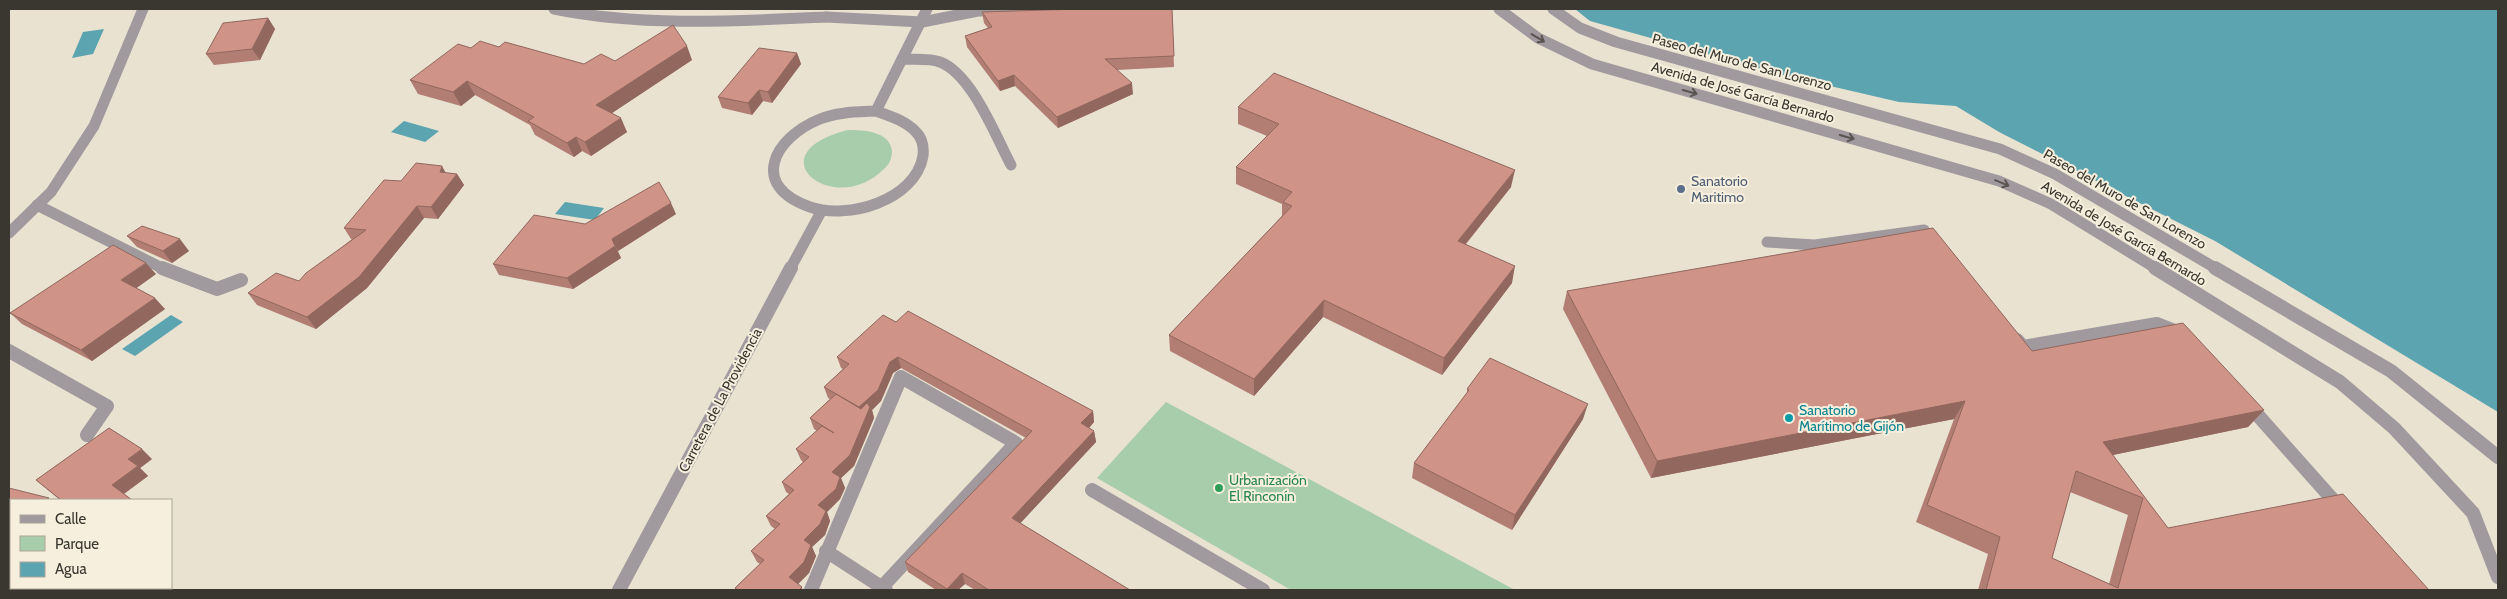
<svg xmlns="http://www.w3.org/2000/svg" width="2507" height="599" viewBox="0 0 2507 599" font-family="Cabin,sans-serif">
	<style>
		.green { fill: #a8cdab }
		.water { fill: #5ba4b0 }
		.lines { fill: none; stroke-linecap: round; stroke-linejoin: round }
		.service-far1 { stroke: #a0999e; stroke-width: 11 }
		.service { stroke: #a0999e; stroke-width: 14 }
		.pedestrian-far1 { stroke: #a0999e; stroke-width: 11 }
		.pedestrian { stroke: #a0999e; stroke-width: 14 }
		.minor-far1 { stroke: #a0999e; stroke-width: 11 }
		.minor { stroke: #a0999e; stroke-width: 14 }
		.tertiary-far1 { stroke: #a0999e; stroke-width: 11 }
		.tertiary { stroke: #a0999e; stroke-width: 14 }
		.wall { fill: #b27e74; fill-rule: evenodd }
		.shaded-wall { fill: #91675e }
		.building { fill: #cf9387; stroke: #91675e; fill-rule: evenodd }
		.oneway { stroke: #595451 }
		.service-dot { fill: #5c6f8a; stroke: #f6efdd; stroke-width: 2 }
		.culture-dot { fill: #0f9aa8; stroke: #f6efdd; stroke-width: 2 }
		.leisure-dot { fill: #2e9e5b; stroke: #f6efdd; stroke-width: 2 }
		.labels { text-anchor: middle; stroke-width: 4; stroke-linejoin: round; paint-order: stroke }
		.street-label { font-size: 14px; fill: #3a3730; stroke: #f6efdd }
		.service-label { font-size: 14px; fill: #4e5e75; stroke: #f6efdd; text-anchor: start }
		.culture-label { font-size: 14px; fill: #0d838f; stroke: #f6efdd; text-anchor: start }
		.leisure-label { font-size: 14px; fill: #27864d; stroke: #f6efdd; text-anchor: start }
	</style>
	<rect width="100%" height="100%" fill="#e9e2d0"/>
	<path class="green" d="M848,130C863,130 890,131 892,151C892,157 890,164 885,168C835,220 752,154 848,130Z
		M1166,402L1515,590H1291L1097,478Z"/>
	<path class="water" d="M1575,9H2498V412L2215,241L1999,132L1956,106L1899,102L1783,75L1590,21Z
		M104,29L93,54L72,58L83,32Z
		M404,121L439,131L425,142L391,132Z
		M565,202L604,208L595,220L555,214Z
		M171,315L183,322L135,356L122,349Z"/>
	<g class="lines">
		<path class="service-far1" d="M902,59C914,60 929,58 940,62C972,74 996,137 1011,165
			M37,205L164,269
			M1767,242L1815,245L1924,230"/>
		<path class="service" d="M162,268L217,289L241,280
			M2017,340L2023,347L2157,324L2177,332
			M9,351L107,406L87,435
			M2247,403L2342,510"/>
		<path class="pedestrian-far1" d="M1553,9L1580,28L1616,42L2000,149L2055,174L2217,269
			M826,17L922,22"/>
		<path class="pedestrian" d="M2215,268L2391,371L2498,457
			M1092,490L1263,590
			M826,551L886,590
			M811,590L901,377L1016,443L882,587"/>
		<path class="minor-far1" d="M554,9C642,27 737,21 826,17
			M1499,9L1538,38L1592,64L1999,181L2051,204L2157,269
			M922,22L978,11L1086,10
			M9,233L51,192L94,126L143,9"/>
		<path class="minor" d="M2155,268L2340,382L2394,428L2473,513L2498,577"/>
		<path class="tertiary-far1" d="M876,111C890,116 906,121 916,132C923,139 924,147 923,156C915,201 847,220 810,207C749,186 773,138 820,119C837,112 857,112 876,111Z
			M876,111L927,9
			M790,269L822,210"/>
		<path class="tertiary" d="M619,590L791,268"/>
	</g>
	<path class="wall" d="M1172,9L1174,67L1117,70L1133,94L1058,128L1015,86L1000,91L967,47L965,36L988,28L984,23L982,12Z
		M268,18L275,29L260,60L214,65L206,54Z
		M499,47L584,64L615,61L692,60L612,113L627,132L591,156L582,151L574,157L535,135L530,125L475,95L461,106L418,94L410,80L471,48Z
		M797,53L801,64L772,103L763,101L752,115L722,108L718,97Z
		M1238,107L1511,187L1466,244L1512,283L1442,375L1323,317L1254,396L1170,351L1169,335L1282,216V204L1236,184V167L1267,136L1238,124Z
		M446,173L457,174L464,185L438,219L424,218L367,288L316,329L257,305L248,293L299,281L352,239H351L344,228L401,181Z
		M676,214L618,251L621,258L573,289L499,275L493,264L585,224Z
		M127,236L189,251L172,263L137,247Z
		M156,274L136,288L165,309L92,361L22,324L10,313Z
		M1567,291L2032,351L2264,410L2248,427L2112,455L2168,528L2429,590H1978L1988,554L1916,522L1954,419L1651,478L1563,309ZM2070,492L2128,515L2109,584L2052,558Z
		M896,322L1093,411L1094,422L1089,428L1094,431L1096,442L1020,523L1130,590H975L965,584L958,590H936L908,572L905,562L1026,438L901,368L893,373L881,401L872,410L874,418L854,466L841,478L845,488L840,499L827,512L830,521L825,535L812,547L816,556L809,573L798,584L804,590H736L735,588L760,564L757,562L751,551L775,529L771,526L766,516L789,494L786,492L782,482L803,462L801,460L796,449L817,431L814,429L810,418L830,399L828,398L824,387L843,369L841,368L837,357Z
		M1467,389L1583,419L1512,530L1412,478L1414,463L1467,393Z
		M152,459L140,468L148,476L124,494L132,500H60L36,480Z"/>
	<path class="shaded-wall" d="M268,18L275,29L260,60L252,49Z
		M687,46L692,60L603,119L596,105Z
		M797,53L801,64L772,103L768,92Z
		M1014,75L1015,86L1000,91L998,81Z
		M467,81L475,95L461,106L453,92Z
		M1132,83L1133,94L1058,128L1057,117Z
		M759,90L763,101L752,115L748,103Z
		M621,118L627,132L591,156L585,142Z
		M576,137L582,151L574,157L567,143Z
		M442,166L448,177L440,172Z
		M1515,170L1511,187L1455,257L1458,241Z
		M457,174L464,185L438,219L431,207Z
		M671,203L676,214L618,251L612,239Z
		M417,206L424,218L367,288L316,329L307,317Z
		M180,239L189,251L172,263L163,251Z
		M615,246L621,258L573,289L567,278Z
		M146,263L156,274L131,292L121,280Z
		M1515,266L1512,283L1442,375L1444,358Z
		M155,298L165,309L92,361L81,350Z
		M1324,300L1323,317L1254,396V379Z
		M898,357L901,368L893,373L881,401L872,410L874,418L854,466L841,478L845,488L840,499L827,512L830,521L825,535L812,547L816,556L809,573L794,588L789,577L859,407L890,362Z
		M1965,401L1954,419L1651,478L1657,461Z
		M1588,404L1583,419L1512,530L1515,515Z
		M2264,410L2248,427L2089,460L2103,442Z
		M1093,411L1094,422L1083,435L1081,423Z
		M1094,431L1096,442L1015,529L1012,518Z
		M142,449L152,459L140,468L148,476L122,495L112,485L128,459Z
		M11,523V542L9,544V525Z
		M962,573L965,584L958,590H947V589Z"/>
	<path class="building" d="M1078,9H1172L1174,56L1105,59L1132,83L1057,117L1014,75L998,81L965,36L992,27L982,12Z
		M268,18L252,49L206,54L223,23Z
		M673,25L687,46L596,105L621,118L585,142L576,137L567,143L528,121L534,117L467,81L453,92L410,80L458,44L471,48L480,41L499,47L505,42L584,64L601,54L615,61Z
		M759,48L797,53L768,92L759,90L748,103L718,97Z
		M1274,73L1515,170L1458,241L1515,266L1444,358L1324,300L1254,379L1169,335L1292,206L1283,202L1292,192L1236,167L1279,124L1238,107Z
		M416,163L442,166L440,172L457,174L431,207L417,206L359,277L307,317L248,293L276,273L299,281L306,273L366,230L344,228L384,180L401,181Z
		M659,182L671,203L612,239L615,246L567,278L493,264L534,215L585,224Z
		M142,226L180,239L163,251L127,236Z
		M1933,228L2032,351L2183,323L2264,410L2103,442L2168,528L2343,494L2429,590H1986L2000,537L1927,505L1965,401L1657,461L1567,291ZM2076,471L2143,498L2118,588L2052,558Z
		M113,245L146,263L121,280L155,298L81,350L10,313Z
		M908,311L1093,411L1081,423L1094,431L1012,518L1130,590H989L962,573L947,589L905,562L1032,431L898,357L890,362L878,390L859,407L824,387L849,364L837,357L883,315L896,322Z
		M1490,358L1588,404L1515,515L1414,463L1469,390L1467,389Z
		M836,394L861,409L867,403L870,407L850,455L832,472L840,477L836,489L818,505L826,511L820,524L804,540L811,545L804,562L789,577L802,587L799,590H738L735,588L764,560L751,551L780,524L766,516L794,490L782,482L809,457L796,449L822,426L834,433L810,418Z
		M109,428L142,449L128,459L138,466L112,485L132,500H61L36,480Z
		M9,488L49,498L46,500H11V523L9,525Z"/>
	<defs><path id="oneway-shaft" d="M-6 0H5M1.5-3L5.5 0L1.5 3" fill="none" stroke-width="1.6" stroke-linecap="round" stroke-linejoin="round" transform="scale(1.25)"/></defs>
	<g class="oneway">
		<use href="#oneway-shaft" transform="translate(1538 38) rotate(31)"/>
		<use href="#oneway-shaft" transform="translate(1690 92) rotate(16)"/>
		<use href="#oneway-shaft" transform="translate(1847 137) rotate(16)"/>
		<use href="#oneway-shaft" transform="translate(2002 183) rotate(22)"/>
	</g>
	<circle class="service-dot" cx="1681" cy="189" r="5"/>
	<circle class="culture-dot" cx="1789" cy="418" r="5"/>
	<circle class="leisure-dot" cx="1219" cy="488" r="5"/>
	<g class="labels">
		<g class="street-label">
			<text transform="translate(1742 62) rotate(15)" y="5">Paseo del Muro de San Lorenzo</text>
			<text transform="translate(1743 92) rotate(16)" y="5">Avenida de José García Bernardo</text>
			<text transform="translate(2125 199) rotate(30)" y="5">Paseo del Muro de San Lorenzo</text>
			<text transform="translate(2124 233) rotate(31)" y="5">Avenida de José García Bernardo</text>
			<text transform="translate(720 400) rotate(-62)" y="5">Carretera de La Providencia</text>
		</g>
		<g class="service-label">
			<text x="1691" y="186">Sanatorio<tspan x="1691" dy="16">Maritimo</tspan></text>
		</g>
		<g class="culture-label">
			<text x="1799" y="415">Sanatorio<tspan x="1799" dy="16">Marítimo de Gijón</tspan></text>
		</g>
		<g class="leisure-label">
			<text x="1229" y="485">Urbanización<tspan x="1229" dy="16">El Rinconín</tspan></text>
		</g>
	</g>
	<rect width="2507" height="599" fill="none" stroke="#3a3730" stroke-width="20"/>
	<rect x="10" y="499" width="162" height="90" fill="#f6efdd" stroke="#aba598"/>
	<rect x="20" y="515" width="25" height="8" fill="#a0999e" stroke="#aba598"/>
	<text x="55" y="524" font-size="15" fill="#3a3730">Calle</text>
	<rect x="20" y="536" width="25" height="15" fill="#a8cdab" stroke="#aba598"/>
	<text x="55" y="549" font-size="15" fill="#3a3730">Parque</text>
	<rect x="20" y="562" width="25" height="15" fill="#5ba4b0" stroke="#aba598"/>
	<text x="55" y="574" font-size="15" fill="#3a3730">Agua</text>
</svg>
